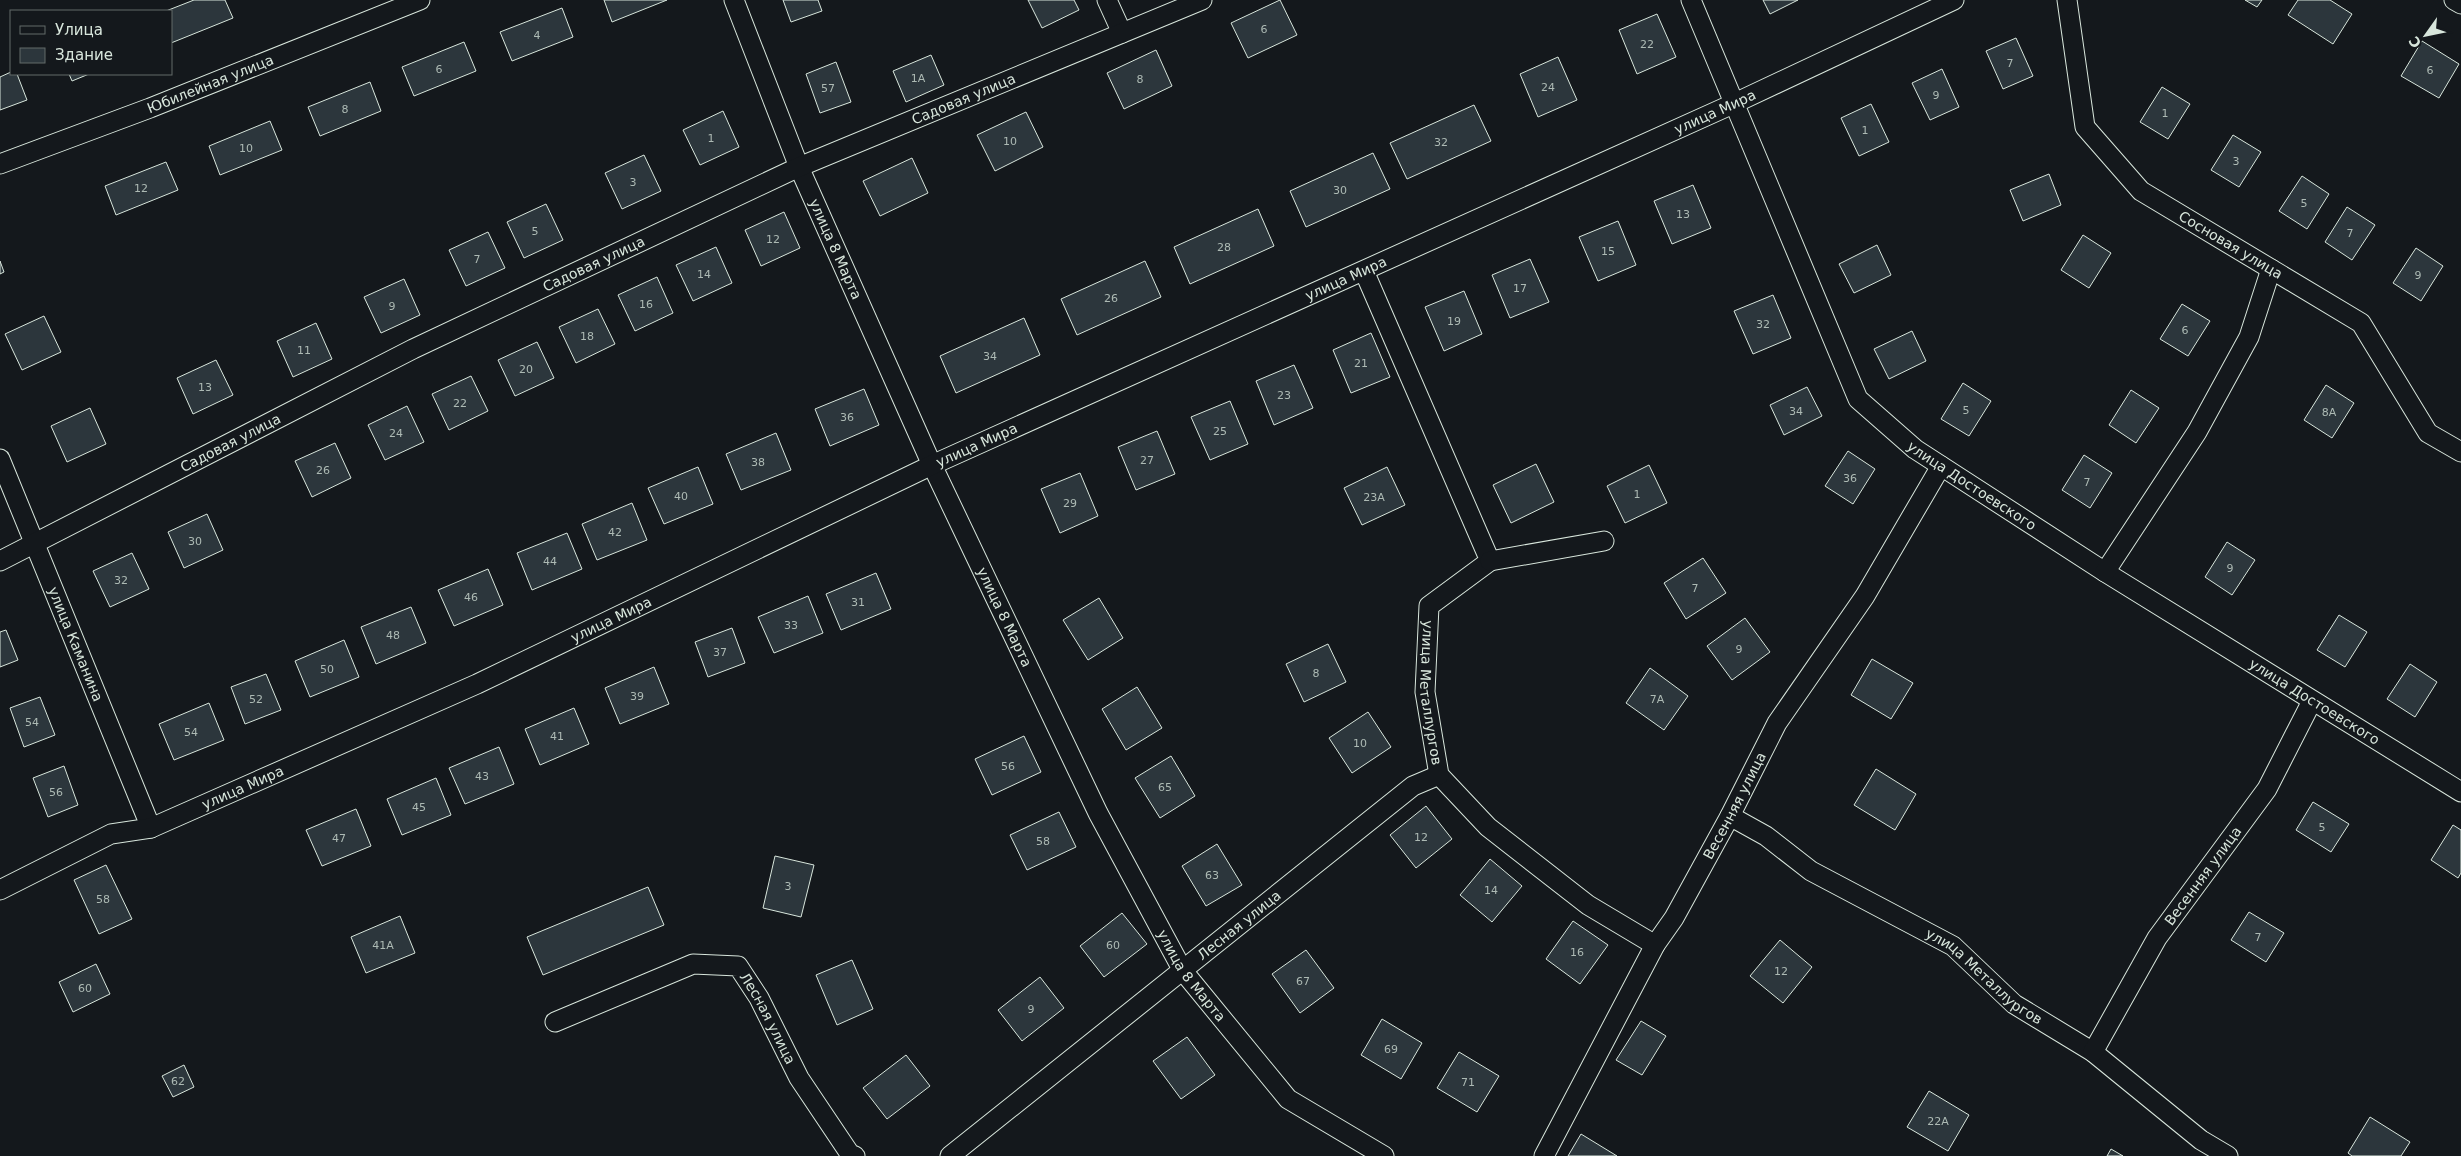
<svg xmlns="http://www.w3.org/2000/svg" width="2461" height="1156" viewBox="0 0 2461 1156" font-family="'DejaVu Sans',sans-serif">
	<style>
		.building { fill: #2c363c; stroke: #d8e6dc }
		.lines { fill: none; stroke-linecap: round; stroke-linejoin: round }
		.street-casing { stroke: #d8e6dc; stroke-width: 21 }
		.street { stroke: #14181c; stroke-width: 19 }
		.labels { text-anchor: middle; stroke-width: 4; stroke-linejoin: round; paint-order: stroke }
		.number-label { font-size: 11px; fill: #adbab4 }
		.street-label { font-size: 14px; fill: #d8e6dc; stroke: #14181c }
	</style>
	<rect width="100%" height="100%" fill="#14181c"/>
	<path class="building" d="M194,0H225L233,18L171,43V11H166Z
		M604,0H667L612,22Z
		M783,0H818L822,11L791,22Z
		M1028,0H1074L1079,10L1042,28Z
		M1280,0L1297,35L1248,58L1231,23Z
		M1763,0H1798L1770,14Z
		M2245,0H2262L2257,7Z
		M2298,0H2330L2352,14L2333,44L2288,15Z
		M562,8L573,37L512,61L500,32Z
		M1657,14L1676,57L1637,74L1619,30Z
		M2016,38L2033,76L2003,89L1986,51Z
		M2422,41L2459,64L2439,98L2401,76Z
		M464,42L476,71L414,96L402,67Z
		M1156,50L1172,86L1124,109L1107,73Z
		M931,55L944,85L906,102L893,71Z
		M1558,57L1577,100L1538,117L1520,74Z
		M836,62L851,102L820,113L806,74Z
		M1942,69L1959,107L1930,120L1912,83Z
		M11,72L17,74L27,100L0,110V77Z
		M69,74H89L72,81Z
		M370,82L381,111L320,136L308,107Z
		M2162,87L2190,104L2168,139L2140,122Z
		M1871,104L1889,142L1859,156L1841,118Z
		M1474,105L1491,141L1407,179L1390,143Z
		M723,111L739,147L700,165L683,130Z
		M1026,112L1043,147L995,171L977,135Z
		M270,121L282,150L220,175L209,146Z
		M2233,135L2261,152L2239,187L2211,170Z
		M1373,153L1390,189L1306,227L1290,191Z
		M644,155L661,191L622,209L605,173Z
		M912,158L928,193L880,216L863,181Z
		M166,162L178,190L116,215L105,186Z
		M2049,174L2061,205L2023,221L2010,190Z
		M2302,176L2329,194L2307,229L2279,211Z
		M1693,185L1711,228L1672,244L1654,201Z
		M546,204L563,240L524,258L507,222Z
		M2347,207L2375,225L2352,260L2325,242Z
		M1258,209L1274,246L1190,284L1174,247Z
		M784,212L800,248L761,266L745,230Z
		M1618,221L1636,265L1598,281L1579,237Z
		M488,232L505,268L466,286L449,250Z
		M2083,235L2111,253L2089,288L2061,270Z
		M1877,245L1891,275L1854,293L1839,264Z
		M716,247L732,283L693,301L676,265Z
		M2416,248L2443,266L2421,301L2393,283Z
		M1530,259L1549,302L1510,318L1492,275Z
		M0,261L4,272L0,274Z
		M1145,261L1161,297L1077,335L1061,299Z
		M657,277L673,313L635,331L618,295Z
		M404,279L420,315L381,333L364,297Z
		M1464,291L1482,334L1444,351L1425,307Z
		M1773,295L1791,338L1753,354L1734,311Z
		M2182,304L2210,321L2188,356L2160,339Z
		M598,309L615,344L576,363L559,327Z
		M44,316L61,352L22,370L5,334Z
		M1024,318L1040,355L956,393L940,356Z
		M316,323L332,359L293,377L277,341Z
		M1912,331L1926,361L1889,379L1874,349Z
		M1371,333L1390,377L1351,393L1333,350Z
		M537,342L554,378L515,396L498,360Z
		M216,360L233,395L193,414L177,378Z
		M1294,365L1313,408L1274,425L1256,381Z
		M471,376L488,411L449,430L432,394Z
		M1963,383L1991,401L1969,436L1941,419Z
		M2326,385L2354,403L2332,438L2304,420Z
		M1807,387L1822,416L1784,435L1770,405Z
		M864,389L879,425L830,446L815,409Z
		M2131,390L2159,408L2136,443L2109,425Z
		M1230,401L1248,444L1210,460L1191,417Z
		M407,406L424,442L385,460L368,425Z
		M90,408L106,444L67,462L51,426Z
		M1157,431L1175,474L1136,490L1118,447Z
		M776,433L791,470L741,490L726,454Z
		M335,443L351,478L312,497L295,461Z
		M1848,451L1875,469L1853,504L1825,486Z
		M2084,455L2112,473L2090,508L2062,490Z
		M1536,464L1554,502L1511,523L1493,485Z
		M1649,465L1667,503L1625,523L1607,486Z
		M698,467L713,504L664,524L648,488Z
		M1387,467L1405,505L1362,525L1344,488Z
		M1080,473L1098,516L1060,533L1041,489Z
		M632,503L647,540L597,560L582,524Z
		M207,514L223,550L184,568L168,532Z
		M567,533L582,569L532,590L517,553Z
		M2227,542L2255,560L2232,595L2205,577Z
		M132,553L149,589L110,607L93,571Z
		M1703,558L1726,593L1686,619L1664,583Z
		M488,569L503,605L454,626L438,590Z
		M876,573L891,609L841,630L826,594Z
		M808,596L823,633L774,653L758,617Z
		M1099,598L1123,638L1088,660L1063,620Z
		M411,607L426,643L376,664L361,627Z
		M2339,615L2367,632L2345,667L2317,650Z
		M1745,618L1770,652L1732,680L1707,646Z
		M732,628L745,663L708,677L695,642Z
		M6,630L18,660L0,667V632Z
		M344,640L359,677L310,697L295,661Z
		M1328,644L1346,682L1304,702L1286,664Z
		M1872,659L1913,683L1891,719L1851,695Z
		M2410,664L2437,682L2415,717L2387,699Z
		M654,667L669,704L620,724L605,688Z
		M1650,668L1688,696L1664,730L1626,703Z
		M266,674L281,710L245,724L231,687Z
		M1137,687L1162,728L1126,750L1102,709Z
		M40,697L55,735L24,747L10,708Z
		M209,703L224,740L174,760L159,724Z
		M574,708L589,744L540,765L525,729Z
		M1368,712L1391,747L1352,773L1329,738Z
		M1024,736L1041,772L992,795L975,759Z
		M499,747L514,784L465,804L449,768Z
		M1171,756L1195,796L1160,818L1135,778Z
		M64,766L78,805L48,817L33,778Z
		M1876,769L1916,794L1895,830L1854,805Z
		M436,778L451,815L402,835L387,799Z
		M2313,802L2349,824L2331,852L2296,830Z
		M1426,806L1452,839L1416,868L1390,835Z
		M356,809L371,846L322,866L306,830Z
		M1059,812L1076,847L1027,870L1010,835Z
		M2453,825L2461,830V873L2458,878L2431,860Z
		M1217,844L1242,885L1206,906L1182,866Z
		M775,856L814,865L801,917L763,908Z
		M1490,859L1522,886L1492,922L1460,895Z
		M106,865L132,919L99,934L74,880Z
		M648,887L664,925L543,975L527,937Z
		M2249,912L2284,933L2266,962L2231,940Z
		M1122,913L1147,944L1104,977L1080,946Z
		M400,916L415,953L366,973L351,937Z
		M1573,921L1608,945L1580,984L1546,959Z
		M1780,940L1812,967L1783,1003L1750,976Z
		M1306,950L1334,988L1300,1013L1272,974Z
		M852,960L873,1009L837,1025L816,975Z
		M96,964L110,994L73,1012L59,982Z
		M1040,977L1064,1008L1022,1041L998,1010Z
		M1382,1019L1422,1043L1401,1079L1361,1055Z
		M1641,1021L1666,1036L1642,1075L1616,1060Z
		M1187,1037L1215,1075L1181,1099L1153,1061Z
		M1459,1052L1499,1076L1477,1112L1437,1088Z
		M906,1055L930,1086L887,1119L863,1088Z
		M184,1065L194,1087L173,1097L162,1076Z
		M1929,1091L1969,1115L1948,1151L1907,1127Z
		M2370,1117L2410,1142L2401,1156H2352L2348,1153Z
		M1581,1134L1617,1156H1568Z
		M2111,1149L2123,1156H2107Z"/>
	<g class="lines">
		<g class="street-casing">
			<g id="street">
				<path id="s1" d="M734,0L799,167L932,465L1098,813L1183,971L1288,1099L1384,1156"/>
				<path d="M1107,0L1122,33"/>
				<path id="s2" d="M1691,0L1858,399L1915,449L2105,572L2461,792"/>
				<path id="s3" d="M2067,0L2085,127L2141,191L2361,323L2428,433L2461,452"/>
				<path d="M2454,0L2461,4"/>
				<path id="s4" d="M0,164L150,108L420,0"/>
				<path id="s5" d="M1364,271L1490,561L1429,606L1425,692L1439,775L1488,827L1588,905L1655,945"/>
				<path id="s6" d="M0,459L151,828"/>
				<path id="s7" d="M0,561L413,349L799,167L1202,0"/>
				<path d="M1490,561L1604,541"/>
				<path d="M2105,572L2197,432L2249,337L2271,269"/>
				<path id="s8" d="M1730,816L1766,836L1811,871L1953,946L2014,1004L2093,1052L2201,1140L2228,1156"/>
				<path id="s9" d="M0,890L111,834L151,828L477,684L932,465L1735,103L1954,0"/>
				<path id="s10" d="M555,1022L693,964L738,966L759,998L799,1078L850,1154L855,1156"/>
				<path id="s11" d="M2093,1052L2157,938L2267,789L2312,701"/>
				<path id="s12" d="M950,1156L1413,786L1439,775"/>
				<path id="s13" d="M1544,1156L1655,945L1674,918L1730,816L1777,723L1865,596L1941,466"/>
			</g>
		</g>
		<use href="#street" class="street"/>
	</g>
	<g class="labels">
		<g class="number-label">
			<text x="1264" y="33">6</text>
			<text x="537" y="39">4</text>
			<text x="1647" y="48">22</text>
			<text x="2010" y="67">7</text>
			<text x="439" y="73">6</text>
			<text x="2430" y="74">6</text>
			<text x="918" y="82">1А</text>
			<text x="1140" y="83">8</text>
			<text x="1548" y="91">24</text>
			<text x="828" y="92">57</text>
			<text x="1936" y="99">9</text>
			<text x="345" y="113">8</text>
			<text x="2165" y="117">1</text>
			<text x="1865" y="134">1</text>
			<text x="711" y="142">1</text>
			<text x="1010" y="145">10</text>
			<text x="1441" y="146">32</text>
			<text x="246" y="152">10</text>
			<text x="2236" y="165">3</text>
			<text x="633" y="186">3</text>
			<text x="141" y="192">12</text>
			<text x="1340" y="194">30</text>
			<text x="2304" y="207">5</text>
			<text x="1683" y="218">13</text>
			<text x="535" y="235">5</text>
			<text x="2350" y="237">7</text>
			<text x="773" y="243">12</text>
			<text x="1224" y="251">28</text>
			<text x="1608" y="255">15</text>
			<text x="477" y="263">7</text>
			<text x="704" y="278">14</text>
			<text x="2418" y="279">9</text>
			<text x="1520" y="292">17</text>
			<text x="1111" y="302">26</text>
			<text x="646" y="308">16</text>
			<text x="392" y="310">9</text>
			<text x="1454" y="325">19</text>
			<text x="1763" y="328">32</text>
			<text x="2185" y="334">6</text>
			<text x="587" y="340">18</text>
			<text x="304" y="354">11</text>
			<text x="990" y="360">34</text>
			<text x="1361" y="367">21</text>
			<text x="526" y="373">20</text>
			<text x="205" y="391">13</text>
			<text x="1284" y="399">23</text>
			<text x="460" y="407">22</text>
			<text x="1966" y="414">5</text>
			<text x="1796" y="415">34</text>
			<text x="2329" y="416">8А</text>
			<text x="847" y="421">36</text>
			<text x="1220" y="435">25</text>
			<text x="396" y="437">24</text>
			<text x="1147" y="464">27</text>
			<text x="758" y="466">38</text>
			<text x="323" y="474">26</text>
			<text x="1850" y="482">36</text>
			<text x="2087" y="486">7</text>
			<text x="1637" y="498">1</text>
			<text x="681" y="500">40</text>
			<text x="1374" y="501">23А</text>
			<text x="1070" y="507">29</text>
			<text x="615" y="536">42</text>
			<text x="195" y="545">30</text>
			<text x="550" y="565">44</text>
			<text x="2230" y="572">9</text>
			<text x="121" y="584">32</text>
			<text x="1695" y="592">7</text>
			<text x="471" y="601">46</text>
			<text x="858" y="606">31</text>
			<text x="791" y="629">33</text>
			<text x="393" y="639">48</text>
			<text x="1739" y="653">9</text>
			<text x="720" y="656">37</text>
			<text x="327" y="673">50</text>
			<text x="1316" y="677">8</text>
			<text x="637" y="700">39</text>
			<text x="256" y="703">52</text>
			<text x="1657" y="703">7А</text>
			<text x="32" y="726">54</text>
			<text x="191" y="736">54</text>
			<text x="557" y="740">41</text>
			<text x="1360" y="747">10</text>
			<text x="1008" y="770">56</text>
			<text x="482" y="780">43</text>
			<text x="1165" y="791">65</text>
			<text x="56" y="796">56</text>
			<text x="419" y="811">45</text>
			<text x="2322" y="831">5</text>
			<text x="1421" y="841">12</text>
			<text x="339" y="842">47</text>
			<text x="1043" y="845">58</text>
			<text x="1212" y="879">63</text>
			<text x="788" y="890">3</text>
			<text x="1491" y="894">14</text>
			<text x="103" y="903">58</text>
			<text x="2258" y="941">7</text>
			<text x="383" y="949">41А</text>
			<text x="1113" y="949">60</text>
			<text x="1577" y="956">16</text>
			<text x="1781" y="975">12</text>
			<text x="1303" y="985">67</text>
			<text x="85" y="992">60</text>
			<text x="1031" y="1013">9</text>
			<text x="1391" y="1053">69</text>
			<text x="178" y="1085">62</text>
			<text x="1468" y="1086">71</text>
			<text x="1938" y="1125">22А</text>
		</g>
		<g class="street-label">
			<text dy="5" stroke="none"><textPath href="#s4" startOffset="225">Юбилейная улица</textPath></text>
			<text dy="5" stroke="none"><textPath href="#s7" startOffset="1069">Садовая улица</textPath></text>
			<text dy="5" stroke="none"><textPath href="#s9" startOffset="1885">улица Мира</textPath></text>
			<text dy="5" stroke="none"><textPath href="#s3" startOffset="318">Сосновая улица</textPath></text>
			<text dy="5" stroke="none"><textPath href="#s1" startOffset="269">улица 8 Марта</textPath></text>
			<text dy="5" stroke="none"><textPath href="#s7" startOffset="664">Садовая улица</textPath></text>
			<text dy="5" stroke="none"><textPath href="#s9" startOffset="1480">улица Мира</textPath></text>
			<text dy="5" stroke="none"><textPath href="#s7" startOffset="259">Садовая улица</textPath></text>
			<text dy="5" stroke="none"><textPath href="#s9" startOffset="1075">улица Мира</textPath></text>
			<text dy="5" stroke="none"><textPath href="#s2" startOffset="576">улица Достоевского</textPath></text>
			<text dy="5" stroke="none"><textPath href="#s1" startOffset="674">улица 8 Марта</textPath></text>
			<text dy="5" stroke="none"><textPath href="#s9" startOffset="670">улица Мира</textPath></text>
			<text dy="5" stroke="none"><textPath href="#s6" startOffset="200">улица Каманина</textPath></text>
			<text dy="5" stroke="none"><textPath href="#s5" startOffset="479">улица Металлургов</textPath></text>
			<text dy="5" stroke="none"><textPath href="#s2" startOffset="981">улица Достоевского</textPath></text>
			<text dy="5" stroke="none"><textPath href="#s9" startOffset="265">улица Мира</textPath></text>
			<text dy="5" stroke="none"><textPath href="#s13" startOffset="399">Весенняя улица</textPath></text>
			<text dy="5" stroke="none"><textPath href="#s11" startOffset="208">Весенняя улица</textPath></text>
			<text dy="5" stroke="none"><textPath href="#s12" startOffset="370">Лесная улица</textPath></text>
			<text dy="5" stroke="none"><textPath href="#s1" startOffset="1079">улица 8 Марта</textPath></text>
			<text dy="5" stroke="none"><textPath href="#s8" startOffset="302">улица Металлургов</textPath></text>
			<text dy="5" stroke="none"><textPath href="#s10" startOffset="255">Лесная улица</textPath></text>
		</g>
	</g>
	<rect x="10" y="10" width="162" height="65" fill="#14181c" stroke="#626a69"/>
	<rect x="20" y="26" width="25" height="8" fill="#14181c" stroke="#626a69"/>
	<text x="55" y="35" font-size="15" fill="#d8e6dc">Улица</text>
	<rect x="20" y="48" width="25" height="15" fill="#2c363c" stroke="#626a69"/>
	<text x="55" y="60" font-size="15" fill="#d8e6dc">Здание</text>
	<g transform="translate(2426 35) rotate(237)" stroke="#14181c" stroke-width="4" paint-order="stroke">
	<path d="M0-4L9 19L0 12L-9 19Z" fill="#d8e6dc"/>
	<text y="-8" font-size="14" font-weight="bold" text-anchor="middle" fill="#d8e6dc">С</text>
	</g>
</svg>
